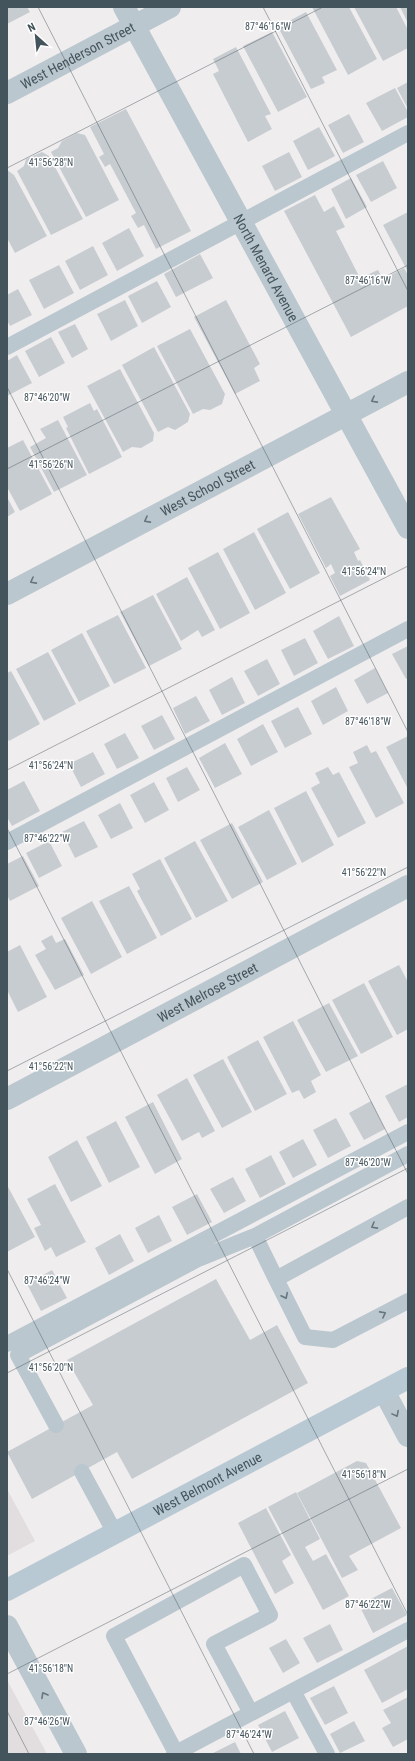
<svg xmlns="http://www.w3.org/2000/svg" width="415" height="1761" viewBox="0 0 415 1761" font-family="'Roboto Condensed',sans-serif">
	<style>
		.education { fill: #e2dee0 }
		.building { fill: #c7ccd1 }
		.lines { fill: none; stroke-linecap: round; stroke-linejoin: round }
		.lane { stroke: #bac7ce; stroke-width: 16 }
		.street { stroke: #bac7ce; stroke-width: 22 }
		.secondary { stroke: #b9c9d3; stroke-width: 22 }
		.oneway { stroke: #67767e }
		.ticks { fill: none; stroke: #44545c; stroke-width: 1; stroke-opacity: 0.45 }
		.labels { text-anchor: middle; stroke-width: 3; stroke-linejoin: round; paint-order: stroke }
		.street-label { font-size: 14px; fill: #44545c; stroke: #fff }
		.ticks-label { font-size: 10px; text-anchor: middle; fill: #44545c; stroke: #fff; stroke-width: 3; stroke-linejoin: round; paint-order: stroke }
	</style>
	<rect width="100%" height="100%" fill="#f0edee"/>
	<path class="education" d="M7,1489L35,1541L7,1556Z
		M7,1680L47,1754H7Z"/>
	<path class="building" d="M7,7H27L30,12L7,24Z
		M312,7H349L377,59L348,75Z
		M354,7H396L408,30V48L383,61Z
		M400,7H408V23Z
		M306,12L337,70L322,77L325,83L311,89L278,27Z
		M272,32L307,97L278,112L243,46Z
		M236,47L271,114L265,116L272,129L248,142L213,74L219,71L213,59Z
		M408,82V109L397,88Z
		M395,88L408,112V117L382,131L366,103Z
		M126,109L191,231L156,249L144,225L138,228L131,216L136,213L110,164L105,167L99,157L104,154L90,127Z
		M349,114L364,142L343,153L328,125Z
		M319,127L335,156L308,170L293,141Z
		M77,133L85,135L119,200L86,217L51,152L58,148L62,141Z
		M42,152L49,156L83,219L51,235L17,171L24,166L26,159Z
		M289,152L302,177L275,191L262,166Z
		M383,161L397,188L371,202L356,175Z
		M7,170L14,175L47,236L15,253L7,238Z
		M351,178L367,207L346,219L331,189Z
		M315,195L324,212L334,206L345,227L336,231L360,278L378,270L383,279L404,268L408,275V306L351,337L284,211Z
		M408,212V272L383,225Z
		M129,228L144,256L117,271L102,243Z
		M93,246L108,275L80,290L65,261Z
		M200,254L213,278L176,297L164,274Z
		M59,265L74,293L44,309L29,280Z
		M157,281L171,307L142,323L128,296Z
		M18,289L32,315L10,326L7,320V295Z
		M125,300L138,326L111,341L97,314Z
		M226,300L260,364L254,368L260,381L235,394L194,317Z
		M75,324L88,349L72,358L58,332Z
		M190,329L225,394L222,404L210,410L203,409L193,414L157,346Z
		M51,337L65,363L39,377L25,351Z
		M154,347L190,414L188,422L175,430L168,427L158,432L122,365Z
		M17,355L32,383L7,396V361Z
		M120,369L154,433L153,441L141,448L132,447L123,452L87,386Z
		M90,403L94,411L97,409L122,457L89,474L66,428L68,427L63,417Z
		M58,420L87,475L54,492L30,447L46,438L40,429Z
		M23,440L52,494L20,511L7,487V448Z
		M7,497L15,512L7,517Z
		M331,497L360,549L354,552L358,561L360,560L370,580L340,596L330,576L335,573L331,564L326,568L298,514Z
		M288,512L320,573L290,589L257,529Z
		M254,532L286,593L255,610L223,549Z
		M218,552L250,613L220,629L188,568Z
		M187,577L215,630L202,637L198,630L181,641L156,594Z
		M153,595L182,649L149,666L120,612Z
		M118,615L146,668L114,684L86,631Z
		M339,616L354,646L328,659L313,631Z
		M82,633L110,686L79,702L51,650Z
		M305,638L318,663L294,676L281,650Z
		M408,646V678L406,679L392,654Z
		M48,652L76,704L44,721L16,669Z
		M267,659L280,684L258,696L244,671Z
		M375,668L388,693L367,704L354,680Z
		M11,671L40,724L9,741L7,738V673Z
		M232,677L245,703L222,715L209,690Z
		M336,687L348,711L323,725L311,701Z
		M196,696L210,721L185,734L173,708Z
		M298,707L312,734L285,748L271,721Z
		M162,715L175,739L154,750L141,726Z
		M263,724L278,752L251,766L237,739Z
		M125,733L139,758L117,769L104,744Z
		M408,736V789L386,747Z
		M225,743L242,774L215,788L199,758Z
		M367,745L371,753L376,751L404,803L376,818L349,767L358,763L353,752Z
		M93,752L105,774L81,787L69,764Z
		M187,767L200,790L178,802L166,778Z
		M328,767L333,775L339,772L366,823L338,838L311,788L320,783L315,773Z
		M24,781L40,811L12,826L7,817V790Z
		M154,782L169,810L145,823L130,795Z
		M306,791L334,845L302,863L274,808Z
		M120,803L133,828L111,839L98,815Z
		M269,810L297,864L267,880L238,827Z
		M84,821L98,847L75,858L62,832Z
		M232,823L263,882L232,899L200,840Z
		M49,841L62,866L39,878L26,853Z
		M195,841L228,901L196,918L164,858Z
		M23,856L39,886L10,901L7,895V864Z
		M160,859L192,919L161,936L137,891L140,889L132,874Z
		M129,886L157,938L127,954L99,901Z
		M92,901L122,957L91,974L61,918Z
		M52,935L56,943L65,939L84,975L55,990L35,955L46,949L41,941Z
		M20,945L47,997L18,1012L7,990V952Z
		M399,965L408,982V1029L397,1035L368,981Z
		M364,983L393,1037L361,1054L332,1000Z
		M329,1003L358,1056L326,1072L297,1020Z
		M293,1021L321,1075L311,1081L316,1092L304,1099L299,1090L292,1093L263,1037Z
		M258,1040L287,1094L255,1111L227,1057Z
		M223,1059L252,1112L222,1128L193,1075Z
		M187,1078L215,1131L202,1138L199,1132L182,1141L157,1095Z
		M408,1084V1117L399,1122L385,1096Z
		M371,1101L385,1129L364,1140L349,1113Z
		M153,1102L182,1159L155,1174L125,1117Z
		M336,1118L351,1146L328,1158L313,1130Z
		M116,1121L140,1167L109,1183L86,1137Z
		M303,1139L317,1165L293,1178L279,1152Z
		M77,1140L102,1186L71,1202L48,1157Z
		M271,1155L286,1184L260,1198L245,1169Z
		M233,1177L246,1201L224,1213L210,1189Z
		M55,1184L86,1242L56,1257L51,1247L45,1251L34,1228L41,1225L27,1199Z
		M7,1185L35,1237L7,1252Z
		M197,1194L212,1222L187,1235L172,1207Z
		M159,1215L172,1241L148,1253L135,1228Z
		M120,1234L134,1261L109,1275L95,1248Z
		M52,1270L67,1298L41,1311L27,1284Z
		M216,1279L250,1340L277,1325L308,1383L132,1479L117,1452L32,1499L7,1452L93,1405L67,1360Z
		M357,1461L366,1463L401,1528L349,1556L358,1570L342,1578L297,1493Z
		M296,1492L320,1539L305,1547L313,1561L326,1554L349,1596L323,1610L268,1507Z
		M266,1508L291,1555L282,1561L294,1583L275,1594L238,1523Z
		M392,1588L407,1615L373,1633L359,1605Z
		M330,1624L343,1650L317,1663L303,1638Z
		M286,1639L300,1663L283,1673L269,1648Z
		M408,1646V1689L382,1703L364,1670Z
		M334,1686L348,1713L325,1725L310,1698Z
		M408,1697V1739L393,1747L382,1728L391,1723L383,1710Z
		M285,1711L299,1738L272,1752L258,1725Z
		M354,1721L365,1741L340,1753L330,1734Z
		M235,1742L241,1754H211Z"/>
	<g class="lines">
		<path class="lane" d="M7,347L408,133
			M7,842L408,629
			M408,1207L276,1279L305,1337L333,1340L408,1301
			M276,1279L255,1236L408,1154
			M7,1344L408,1132
			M56,1425L18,1355L198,1259L255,1236
			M82,1472L115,1533
			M293,1691L327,1754
			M176,1753L114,1636L244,1565L270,1615L214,1644L251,1713
			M174,1754L408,1630"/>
		<g class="street">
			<path id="s1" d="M124,7L408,528"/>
			<path id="s2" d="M7,93L170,7"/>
			<path id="s3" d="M7,594L408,382"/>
			<path id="s4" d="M7,1099L408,886"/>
			<path d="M384,1391L408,1436"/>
			<path d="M7,1626L76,1754"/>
		</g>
		<path class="secondary" id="s5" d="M7,1590L408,1378"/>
	</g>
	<defs><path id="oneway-chevron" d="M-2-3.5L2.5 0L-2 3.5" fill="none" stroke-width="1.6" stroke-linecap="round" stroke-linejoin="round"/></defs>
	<g class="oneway">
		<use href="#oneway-chevron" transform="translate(374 400) rotate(152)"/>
		<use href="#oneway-chevron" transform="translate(147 520) rotate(152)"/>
		<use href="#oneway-chevron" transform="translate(33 581) rotate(152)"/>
		<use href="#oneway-chevron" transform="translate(374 1226) rotate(151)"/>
		<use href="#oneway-chevron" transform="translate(285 1296) rotate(64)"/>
		<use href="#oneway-chevron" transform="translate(383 1314) rotate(-28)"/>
		<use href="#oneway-chevron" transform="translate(396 1414) rotate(62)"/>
		<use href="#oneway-chevron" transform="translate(44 1695) rotate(-119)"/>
	</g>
	<path class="ticks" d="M38,7L408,732M263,7L408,291M7,168L323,7M7,387L408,1174M7,469L408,265M7,770L408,566M7,828L408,1615M7,1071L408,867M7,1269L254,1754M7,1373L408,1168M7,1674L408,1469M7,1711L29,1754"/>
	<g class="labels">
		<g class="street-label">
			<text dy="5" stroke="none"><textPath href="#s2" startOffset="80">West Henderson Street</textPath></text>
			<text dy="5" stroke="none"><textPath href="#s1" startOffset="297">North Menard Avenue</textPath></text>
			<text dy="5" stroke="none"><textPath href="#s3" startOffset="227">West School Street</textPath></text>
			<text dy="5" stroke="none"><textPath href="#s4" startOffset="227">West Melrose Street</textPath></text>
			<text dy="5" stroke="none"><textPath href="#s5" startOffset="227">West Belmont Avenue</textPath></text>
		</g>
	</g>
	<g class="ticks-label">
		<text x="268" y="30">87°46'16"W</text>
		<text x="51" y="166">41°56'28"N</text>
		<text x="368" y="284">87°46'16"W</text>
		<text x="47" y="401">87°46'20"W</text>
		<text x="51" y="468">41°56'26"N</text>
		<text x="364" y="575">41°56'24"N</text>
		<text x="368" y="725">87°46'18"W</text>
		<text x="51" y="769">41°56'24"N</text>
		<text x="47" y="842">87°46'22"W</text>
		<text x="364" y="876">41°56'22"N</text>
		<text x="51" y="1070">41°56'22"N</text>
		<text x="368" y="1166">87°46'20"W</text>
		<text x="47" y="1284">87°46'24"W</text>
		<text x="51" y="1371">41°56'20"N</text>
		<text x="364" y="1478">41°56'18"N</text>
		<text x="368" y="1608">87°46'22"W</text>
		<text x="51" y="1672">41°56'18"N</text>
		<text x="47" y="1725">87°46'26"W</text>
		<text x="249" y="1738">87°46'24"W</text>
	</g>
	<rect width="415" height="1761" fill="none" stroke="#44545c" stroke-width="16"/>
	<g transform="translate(36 36) rotate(333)" stroke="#ffffff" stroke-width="3" paint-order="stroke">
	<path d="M0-3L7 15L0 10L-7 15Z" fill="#44545c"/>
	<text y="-6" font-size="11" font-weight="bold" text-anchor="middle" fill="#44545c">N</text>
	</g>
</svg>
